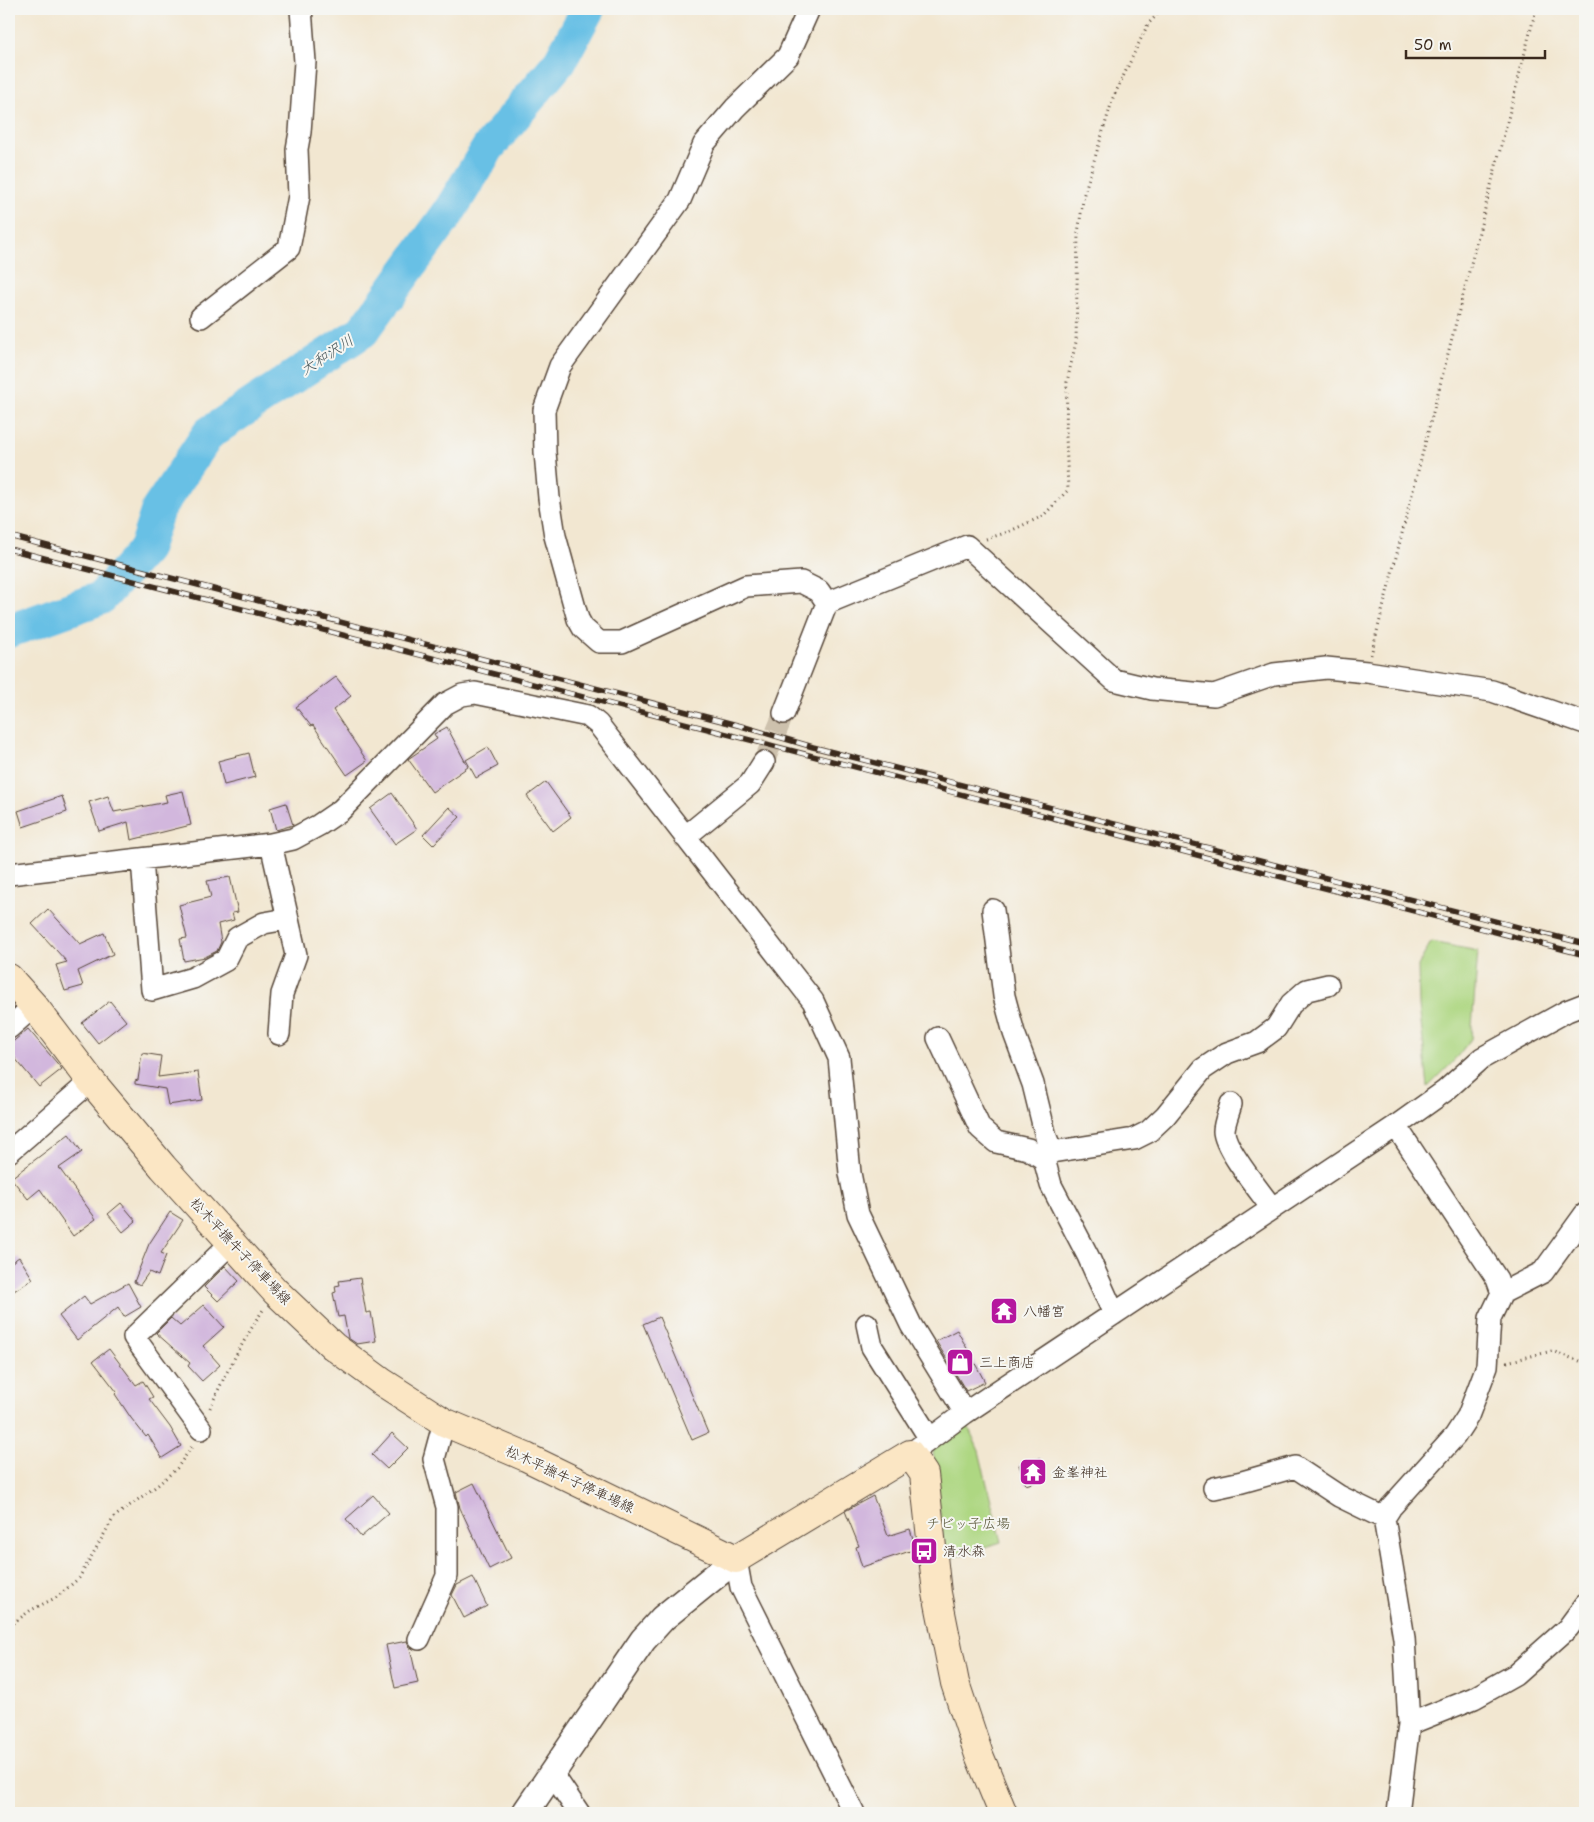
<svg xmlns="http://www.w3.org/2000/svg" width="1594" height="1822" viewBox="0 0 1594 1822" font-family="'Shantell Sans','Klee One',sans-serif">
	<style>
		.green { fill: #aed782; stroke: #748050 }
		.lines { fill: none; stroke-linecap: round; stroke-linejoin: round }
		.river { stroke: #68c0e5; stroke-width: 34 }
		.building { fill: #d2b7dd }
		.minor-tunnel { stroke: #cdc1ad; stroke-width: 21; stroke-dasharray: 21 11; stroke-linecap: butt }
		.minor-casing { stroke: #564639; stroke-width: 24 }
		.tertiary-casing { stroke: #564639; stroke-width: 29 }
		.secondary-casing { stroke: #564639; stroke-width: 30 }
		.path { stroke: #564639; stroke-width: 3; stroke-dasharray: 1 4; stroke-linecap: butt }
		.minor { stroke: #fff; stroke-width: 21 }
		.tertiary { stroke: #fff; stroke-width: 26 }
		.secondary { stroke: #fbe6c4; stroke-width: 28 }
		.rail-casing { stroke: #3b2a1e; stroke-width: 5.5 }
		.rail { stroke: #f6f6f2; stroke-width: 4; stroke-dasharray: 11; stroke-linecap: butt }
		.labels { text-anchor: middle; stroke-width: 4; stroke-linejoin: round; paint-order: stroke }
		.street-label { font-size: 14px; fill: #3b2a1e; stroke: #f6f6f2 }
		.poi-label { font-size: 14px; fill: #3b2a1e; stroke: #f6f6f2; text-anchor: start }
		.park-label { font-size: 14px; fill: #585537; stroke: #f6f6f2 }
		.water-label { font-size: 15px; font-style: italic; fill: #48575a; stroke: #f6f6f2 }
	</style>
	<rect width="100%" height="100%" fill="#f6f6f2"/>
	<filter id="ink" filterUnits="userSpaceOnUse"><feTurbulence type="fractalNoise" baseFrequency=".02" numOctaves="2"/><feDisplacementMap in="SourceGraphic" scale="10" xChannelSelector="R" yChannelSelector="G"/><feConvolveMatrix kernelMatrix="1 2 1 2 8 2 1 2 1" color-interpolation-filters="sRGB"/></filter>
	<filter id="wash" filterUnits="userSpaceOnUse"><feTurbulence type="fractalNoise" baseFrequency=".0096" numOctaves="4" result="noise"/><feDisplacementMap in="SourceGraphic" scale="20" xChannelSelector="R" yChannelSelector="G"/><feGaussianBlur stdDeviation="1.12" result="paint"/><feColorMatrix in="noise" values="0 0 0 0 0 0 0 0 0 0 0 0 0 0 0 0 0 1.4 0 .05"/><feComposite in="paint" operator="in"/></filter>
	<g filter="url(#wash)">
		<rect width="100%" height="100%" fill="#f2e7d1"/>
		<path class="green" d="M1431,942L1478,951L1471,1039L1452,1063L1428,1087L1419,1005L1418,966Z
			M967,1424L979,1451L1001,1542L945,1560L933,1451L940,1443Z"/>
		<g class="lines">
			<path class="river" d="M9,631L101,598L145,549L158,509L209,433L363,331L447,215L488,148L560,61L588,9"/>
		</g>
		<g id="blocks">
			<path class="building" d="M336,677L351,696L333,710L367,761L347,775L313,725L311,726L296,707Z
				M447,727L468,767L432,792L408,759L437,739L434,734Z
				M488,747L498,766L476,778L466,760Z
				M249,753L255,777L224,785L218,761Z
				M546,782L571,817L553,831L527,796Z
				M183,791L191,825L131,840L128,822L99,831L89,802L108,796L114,812L167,802L165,795Z
				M392,793L417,829L395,844L370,809Z
				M62,796L67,812L23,827L18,811Z
				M286,803L293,825L276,830L270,808Z
				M449,807L460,817L433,845L423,835Z
				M230,877L238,912L232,913L234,920L218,924L221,942L217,951L205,957L184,961L180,939L187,938L179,905L211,897L207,881Z
				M48,909L80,944L104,933L113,954L78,971L83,986L65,991L56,965L67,962L32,924Z
				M110,1001L126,1021L98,1043L82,1023Z
				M28,1029L62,1069L39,1087L9,1051V1045Z
				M142,1053L161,1056L158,1077L198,1072L202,1100L168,1105L165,1089L135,1084V1081L138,1080Z
				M69,1134L82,1152L59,1168L96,1219L73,1236L40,1189L28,1199L11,1178Z
				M121,1203L136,1221L123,1232L108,1214Z
				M170,1212L183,1220L161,1253L166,1255L158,1276L149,1272L140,1285L134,1282L149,1244Z
				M19,1257L33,1279L9,1294V1264Z
				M225,1266L239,1281L218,1301L204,1287Z
				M360,1278L366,1313L371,1312L376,1341L357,1344L348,1338L344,1316L338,1317L333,1293L336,1292L335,1286L340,1285L339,1281Z
				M128,1283L141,1307L124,1317L118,1307L77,1340L59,1316L84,1296L90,1304Z
				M204,1305L224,1327L203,1346L220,1365L202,1381L188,1366L190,1363L156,1333L171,1318L180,1326Z
				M659,1317L708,1433L692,1440L643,1324Z
				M957,1330L985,1382L966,1391L936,1341Z
				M109,1349L136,1385L143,1381L153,1397L149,1399L170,1427L181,1446L162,1458L148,1435L146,1437L131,1418L115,1394L117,1392L93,1361Z
				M392,1433L408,1448L387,1469L372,1455Z
				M1040,1458L1047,1478L1026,1485L1019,1465Z
				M474,1483L511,1558L489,1569L460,1508L456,1492Z
				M373,1495L389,1513L361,1537L346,1519Z
				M873,1496L888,1536L910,1529L916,1549L862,1567L856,1547L859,1546L845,1511Z
				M473,1577L487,1606L464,1618L452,1595L457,1585Z
				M407,1641L410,1648L418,1683L395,1688L386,1645Z"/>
		</g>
	</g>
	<g filter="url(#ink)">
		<use href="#blocks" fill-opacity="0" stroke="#564639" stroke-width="1"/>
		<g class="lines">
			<path class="minor-tunnel" d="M764,762L784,713"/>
			<g class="minor-casing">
				<path id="minor" d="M809,9L788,56L735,108L704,144L680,200L560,366L544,410L545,452L549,498L555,536L578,619L583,628L599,642H622L746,586L801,582L819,591L827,603
					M201,317L289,248L299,196L297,149L300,132L305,62L301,9
					M784,713L827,603L967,546L1114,680L1152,689L1214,695L1274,674L1326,668L1367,672L1492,691L1585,723
					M685,837L750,784L764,762
					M271,844L296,955L282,994L279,1034
					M142,859L152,990L193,978L226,960L237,938L264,923L287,919
					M9,874L271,844L293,839L319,825L341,810L445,704L462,695L475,693L588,716L598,724L813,1001L839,1058L850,1173L858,1214L911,1325L965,1413
					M993,910L1004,996L1014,1033L1033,1084L1046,1137L1052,1152
					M9,1028L34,1006
					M938,1038L980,1128L996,1142L1028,1149L1044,1159
					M1231,1104C1229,1112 1224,1123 1224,1131C1224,1148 1261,1193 1272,1208
					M1396,1126L1497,1279L1502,1293
					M9,1152L91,1081
					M1114,1314L1088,1256L1051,1185L1044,1159L1052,1152L1134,1139L1148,1132L1165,1116L1203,1069L1227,1053L1257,1042L1276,1028L1291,1004L1307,990L1328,985
					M867,1324L872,1347L930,1439
					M201,1429L134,1337L231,1243
					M910,1454L965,1413L1396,1126L1445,1091L1482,1058L1567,1011L1585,1004
					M1214,1488L1242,1482L1295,1467L1339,1496L1384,1518
					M736,1559L741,1587L854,1813
					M419,1639L447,1576V1507L434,1459L444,1422
					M1409,1724L1474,1698L1515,1675L1568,1628L1585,1605
					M552,1773L579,1813
					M1398,1813L1409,1724L1404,1638L1384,1518L1391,1507L1455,1436L1468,1416L1487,1366L1490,1318L1502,1293L1543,1272L1585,1214"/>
			</g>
			<g class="tertiary-casing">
				<path id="tertiary" d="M525,1813L643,1640L663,1618L736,1559"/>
			</g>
			<g class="secondary-casing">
				<path id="secondary" d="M9,978L34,1006L91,1081L163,1167L275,1291L333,1346L382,1382L444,1422L526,1457L736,1559L910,1454L924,1474L937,1593L955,1683L979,1755L1003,1813"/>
			</g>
			<path class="path" d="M986,539L1008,532L1043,516L1068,490L1066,436L1067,382L1076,342L1078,233L1084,194L1113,98L1148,24L1163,9
				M1371,655L1536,9
				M1507,1362L1552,1351L1585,1363
				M210,1408C225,1374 243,1341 263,1310
				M9,1626L31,1610L57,1597L79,1578L114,1517L158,1485L177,1468L193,1445"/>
			<use href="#minor" class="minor"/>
			<use href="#tertiary" class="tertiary"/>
			<use href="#secondary" class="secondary"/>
			<g class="rail-casing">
				<path id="rail" d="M9,536L741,726L813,747L1585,944
					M9,549L1585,955"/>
			</g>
			<use href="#rail" class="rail"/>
		</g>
	</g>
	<defs>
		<g id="temple-square" transform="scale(1.4375)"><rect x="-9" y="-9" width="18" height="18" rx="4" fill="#b5179e" stroke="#f6f6f2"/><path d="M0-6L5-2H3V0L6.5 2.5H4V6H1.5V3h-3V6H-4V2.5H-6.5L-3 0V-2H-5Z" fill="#fff"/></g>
		<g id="shop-square" transform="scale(1.4375)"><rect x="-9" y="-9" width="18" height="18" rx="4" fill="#b5179e" stroke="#f6f6f2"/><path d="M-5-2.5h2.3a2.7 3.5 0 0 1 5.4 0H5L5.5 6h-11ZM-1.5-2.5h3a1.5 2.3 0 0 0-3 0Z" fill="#fff"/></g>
		<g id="bus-square" transform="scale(1.4375)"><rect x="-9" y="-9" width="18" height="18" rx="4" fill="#b5179e" stroke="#f6f6f2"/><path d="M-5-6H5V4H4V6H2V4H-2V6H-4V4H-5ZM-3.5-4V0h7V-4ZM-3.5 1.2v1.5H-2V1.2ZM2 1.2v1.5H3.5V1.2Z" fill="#fff"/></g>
	</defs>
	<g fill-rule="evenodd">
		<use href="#temple-square" x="1004" y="1311"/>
		<use href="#shop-square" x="960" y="1362"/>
		<use href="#temple-square" x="1033" y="1472"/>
		<use href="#bus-square" x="924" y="1551"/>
	</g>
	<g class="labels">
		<g class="street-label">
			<text transform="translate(241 1251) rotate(47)" y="5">松木平撫牛子停車場線</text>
			<text transform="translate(570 1479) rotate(25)" y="5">松木平撫牛子停車場線</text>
		</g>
		<g class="poi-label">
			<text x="1023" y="1316">八幡宮</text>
			<text x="979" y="1367">三上商店</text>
			<text x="1052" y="1477">金峯神社</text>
			<text x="943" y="1556">清水森</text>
		</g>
		<g class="park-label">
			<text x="968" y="1528">チビッ子広場</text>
		</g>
		<g class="water-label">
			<text transform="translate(327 355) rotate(-33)" y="5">大和沢川</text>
		</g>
	</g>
	<rect width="1594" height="1822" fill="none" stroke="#f6f6f2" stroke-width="30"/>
	<path d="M1406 50v8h139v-8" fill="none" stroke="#3b2a1e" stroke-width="2.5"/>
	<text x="1414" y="50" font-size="15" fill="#3b2a1e" stroke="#f6f6f2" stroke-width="4" paint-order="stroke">50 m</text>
</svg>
